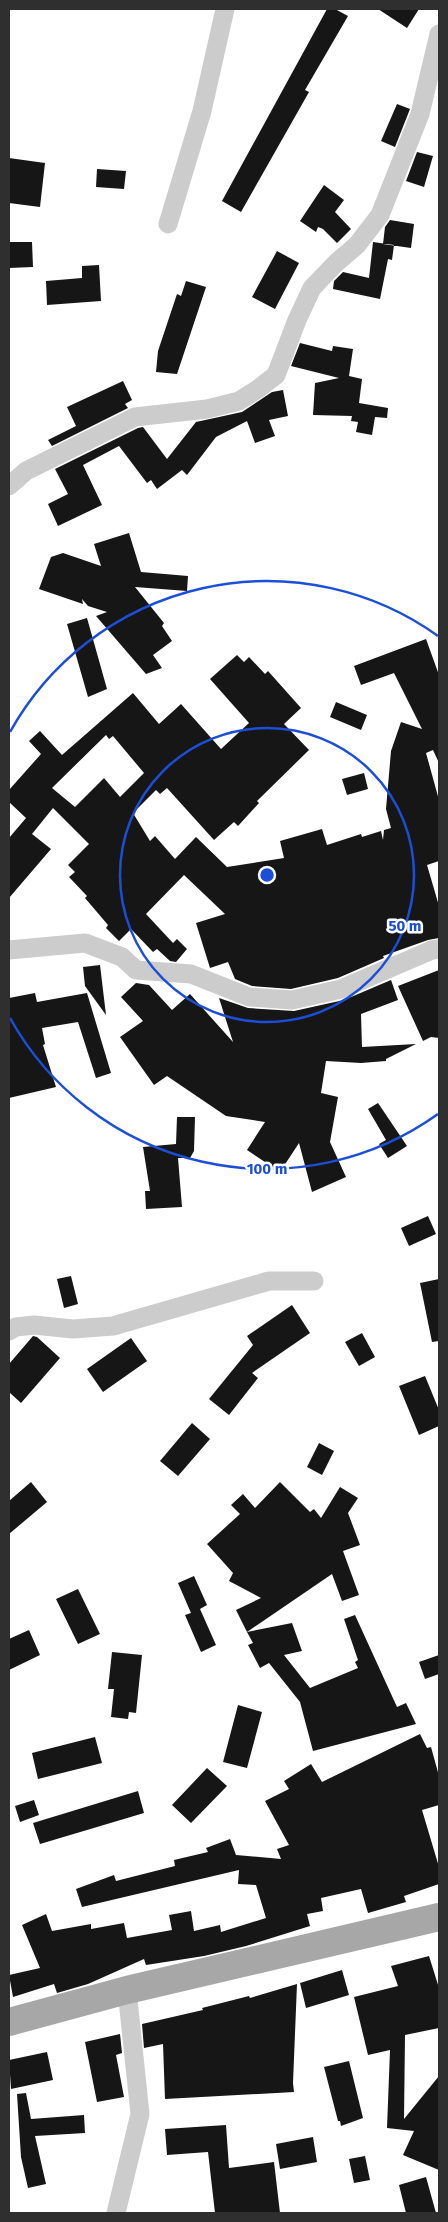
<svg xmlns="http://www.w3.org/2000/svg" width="448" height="2222" viewBox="0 0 448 2222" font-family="'Fira Sans',sans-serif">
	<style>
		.building { fill: #161616; fill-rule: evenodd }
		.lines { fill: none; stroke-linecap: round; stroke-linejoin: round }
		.minor { stroke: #ccc; stroke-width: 19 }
		.primary { stroke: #a7a7a7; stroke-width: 28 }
		.ring { fill: none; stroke: #1d4ed8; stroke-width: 2.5 }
		.centre { fill: #1d4ed8; stroke: #fff; stroke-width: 2.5 }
		.ring-label { font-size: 15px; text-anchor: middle; font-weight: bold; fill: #1d4ed8; stroke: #fff; stroke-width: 5; stroke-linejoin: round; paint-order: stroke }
	</style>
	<rect width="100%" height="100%" fill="#fff"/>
	<path class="building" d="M327,9H335L348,16L305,90L309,92L241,212L222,201Z
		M378,9H419L407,28Z
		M397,104L410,109L395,147L381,141Z
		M417,152L433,156L424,187L406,181Z
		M9,158L45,163L40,207L9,203Z
		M97,169L126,171L124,189L96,187Z
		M324,185L344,200L335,212L351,229L337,243L323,229L318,227L316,232L300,221Z
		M390,220L414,224L411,248L383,244L385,227Z
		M9,242H32L33,267L9,268Z
		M373,242L394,245L392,260L388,259L380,299L333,289L334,281L343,272L369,278Z
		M277,251L299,263L275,309L252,297Z
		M99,265L101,301L47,305L46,281L82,278V266Z
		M186,281L206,287L177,374L156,372L158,351L177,294L181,296Z
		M300,343L332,351L333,346L353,349L349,376L362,379L359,403L388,408L387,418L375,417L372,435L356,432L358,422L351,421L352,416L313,415L315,383L339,378L291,366Z
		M123,381L132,400L125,404L128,408L52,446L48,440L76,426L67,407Z
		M283,390L288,416L269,420L275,436L255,443L247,421L216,437L187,475L182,470L157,489L151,480L147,483L119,446L83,465L102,505L58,526L48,504L68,494L55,469L138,428L143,427L167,459L196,422L242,412L272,392Z
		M129,533L141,572L188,576L187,591L135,587L164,623L162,626L172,641L153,655L162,668L146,674L96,616L107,612L88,606L82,599L83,604L39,589L51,557L63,553L101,566L94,544Z
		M87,618L107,689L88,697L67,624Z
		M426,639L439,675V763L433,750L426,753L439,800V861L427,865L439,906V938L428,940L383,956L384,958L338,978L291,989L252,986L235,979L228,962L210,968L196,923L225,914L184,875L146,914L173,943L177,939L187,949L176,962L170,961L157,949L153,952L131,929L119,941L106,928L108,925L85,898L87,896L69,877L75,872L68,865L89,844L53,808L32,834L51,849L9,898V838L26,818L9,802V790L41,754L29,741L40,731L62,755L133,693L159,724L181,704L221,749L249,723L210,679L237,655L244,662L249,657L265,674L268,671L301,708L284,724L309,750L257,801L259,803L238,826L234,822L214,840L167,788L160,794L156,790L133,813L150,841L155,836L175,859L196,837L227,867L284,858L280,841L322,829L327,845L361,834L362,837L381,831L383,840L384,830L391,828L386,809L391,751L401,722L422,729L394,673L361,685L354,666ZM106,735L109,739L113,736L144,773L120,797L104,778L75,807L52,788Z
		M336,702L367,715L361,730L330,717Z
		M364,773L368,789L347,795L342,779Z
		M100,965L106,1015L85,986L83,967Z
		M439,970V1038L431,1037L423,1041L398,986Z
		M391,980L398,1000L361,1014L362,1047L416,1044L386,1059V1061L361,1063L326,1061L321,1093L338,1097L330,1142L346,1177L312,1192L299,1143L280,1172L247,1150L265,1122L226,1116L167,1076L154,1085L120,1037L143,1021L121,997L136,983L149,985L172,1010L190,994L233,1042L219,998L248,1008L294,1011L344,1000Z
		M35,993L37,1002L87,993L111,1073L96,1078L78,1022L42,1028L45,1044L43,1045L56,1087L9,1098V998Z
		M378,1103L407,1146L388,1158L379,1144L386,1140L368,1109Z
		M177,1117H195L194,1151L190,1158H178L182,1207L146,1209L145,1191H150L143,1147L176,1144Z
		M428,1216L436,1234L409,1246L401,1228Z
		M71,1276L78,1304L64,1308L57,1279Z
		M439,1279V1341L432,1342L420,1283Z
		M292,1305L310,1333L252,1373L258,1378L229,1415L209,1399L253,1345L247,1336Z
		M362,1333L375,1357L359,1366L345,1342Z
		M33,1336L37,1337L60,1358L21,1403L9,1392V1364Z
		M131,1338L147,1361L103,1392L87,1369Z
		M425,1376L439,1410V1426L419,1435L399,1386Z
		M192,1423L210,1439L178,1476L160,1461Z
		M319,1443L334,1451L322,1475L307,1467Z
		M31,1482L47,1502L9,1534V1501Z
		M280,1482L310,1512L314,1509L321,1518L340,1487L358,1498L348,1513L360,1545L343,1551L359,1595L342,1601L332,1574L247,1632L236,1610L261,1598L229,1581L233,1573L207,1544L240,1514L231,1505L243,1494L255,1508Z
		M194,1576L207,1605L200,1609L216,1645L201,1652L185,1615L191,1613L178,1583Z
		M78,1589L100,1634L78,1644L56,1599Z
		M355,1615L397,1707L406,1703L416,1724L313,1751L300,1702L269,1663L260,1668L248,1645L253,1643L247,1632L292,1623L302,1651L284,1655L310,1688L358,1668L355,1662L358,1660L344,1619Z
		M29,1630L40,1655L9,1670V1639Z
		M112,1652L142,1655L136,1713L129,1712L128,1719L111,1717L114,1689H108Z
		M439,1655V1674L425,1679L419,1662Z
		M238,1705L262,1712L247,1768L223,1762Z
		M420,1734L427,1748L431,1747L439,1776V1805L422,1810L439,1867V1884L404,1896L406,1902L368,1913L361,1889L321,1898L323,1911L307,1914L310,1926L246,1946L204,1956L146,1965L144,1959L88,1984L57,1993L54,1984L13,1997L9,1975L40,1968L22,1925L46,1914L52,1931L91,1924V1929L124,1923L127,1938L172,1930L169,1915L191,1911L194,1931L220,1925L221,1932L266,1918L256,1885L238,1884L239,1870L82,1907L76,1889L114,1875L116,1881L175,1866L174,1860L208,1852L206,1848L230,1839L236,1855L281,1859L277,1849L289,1845L265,1801L289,1789L284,1781L311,1764L322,1782Z
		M95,1737L102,1763L38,1779L32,1753Z
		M207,1768L227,1786L191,1823L172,1805Z
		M138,1791L144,1813L40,1844L33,1823Z
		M34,1800L39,1815L20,1822L15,1806Z
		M429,1956L439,1988V2028L405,2035L404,2119L439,2076V2170L403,2155L414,2131L387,2128L390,2050L368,2055L354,1997L398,1986L391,1966Z
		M342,1970L349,1995L306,2008L300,1983Z
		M297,1984L293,2083L294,2092L165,2099L163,2044L144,2048L142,2024L203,2010L202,2008L249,1996L250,1998Z
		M120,2034L122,2053L116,2055L124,2097L97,2102L85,2042Z
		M47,2052L53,2080L11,2089L9,2060Z
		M349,2061L363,2118L341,2126L340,2121H338L324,2067Z
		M26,2093L31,2119L84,2115L85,2133L35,2136L46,2184L28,2188L21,2157L17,2094Z
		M226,2125L229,2168L274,2162L280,2213H215L208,2152L167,2155L165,2129Z
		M313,2137L317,2162L280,2169L276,2144Z
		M365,2156L370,2180L354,2183L349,2159Z
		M426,2177L436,2213H406L399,2185Z"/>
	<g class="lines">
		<path class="minor" d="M168,224L202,111L225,9
			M9,486L26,471L135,417L207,409L239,401L258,389L276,375L297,320L312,288L336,263L357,245L380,215L420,114L439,34
			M9,950L85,943L122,957L136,970L191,974L249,997L292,1000L341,989L432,950L439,949
			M9,1331L16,1327L34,1325L73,1329L113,1326L269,1281H314
			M116,2213L140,2114L127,1990"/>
		<path class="primary" d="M9,2022L127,1990L439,1917"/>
	</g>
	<g class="ring">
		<circle cx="267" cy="875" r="147"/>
		<path d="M438 1114A294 294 0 0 1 10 1018M10 732A294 294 0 0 1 438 636"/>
	</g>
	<circle cx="267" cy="875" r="8" class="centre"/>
	<g class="ring-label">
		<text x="405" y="931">50 m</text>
		<text x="267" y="1174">100 m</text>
	</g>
	<rect width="448" height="2222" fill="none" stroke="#2f2f2f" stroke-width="20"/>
</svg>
